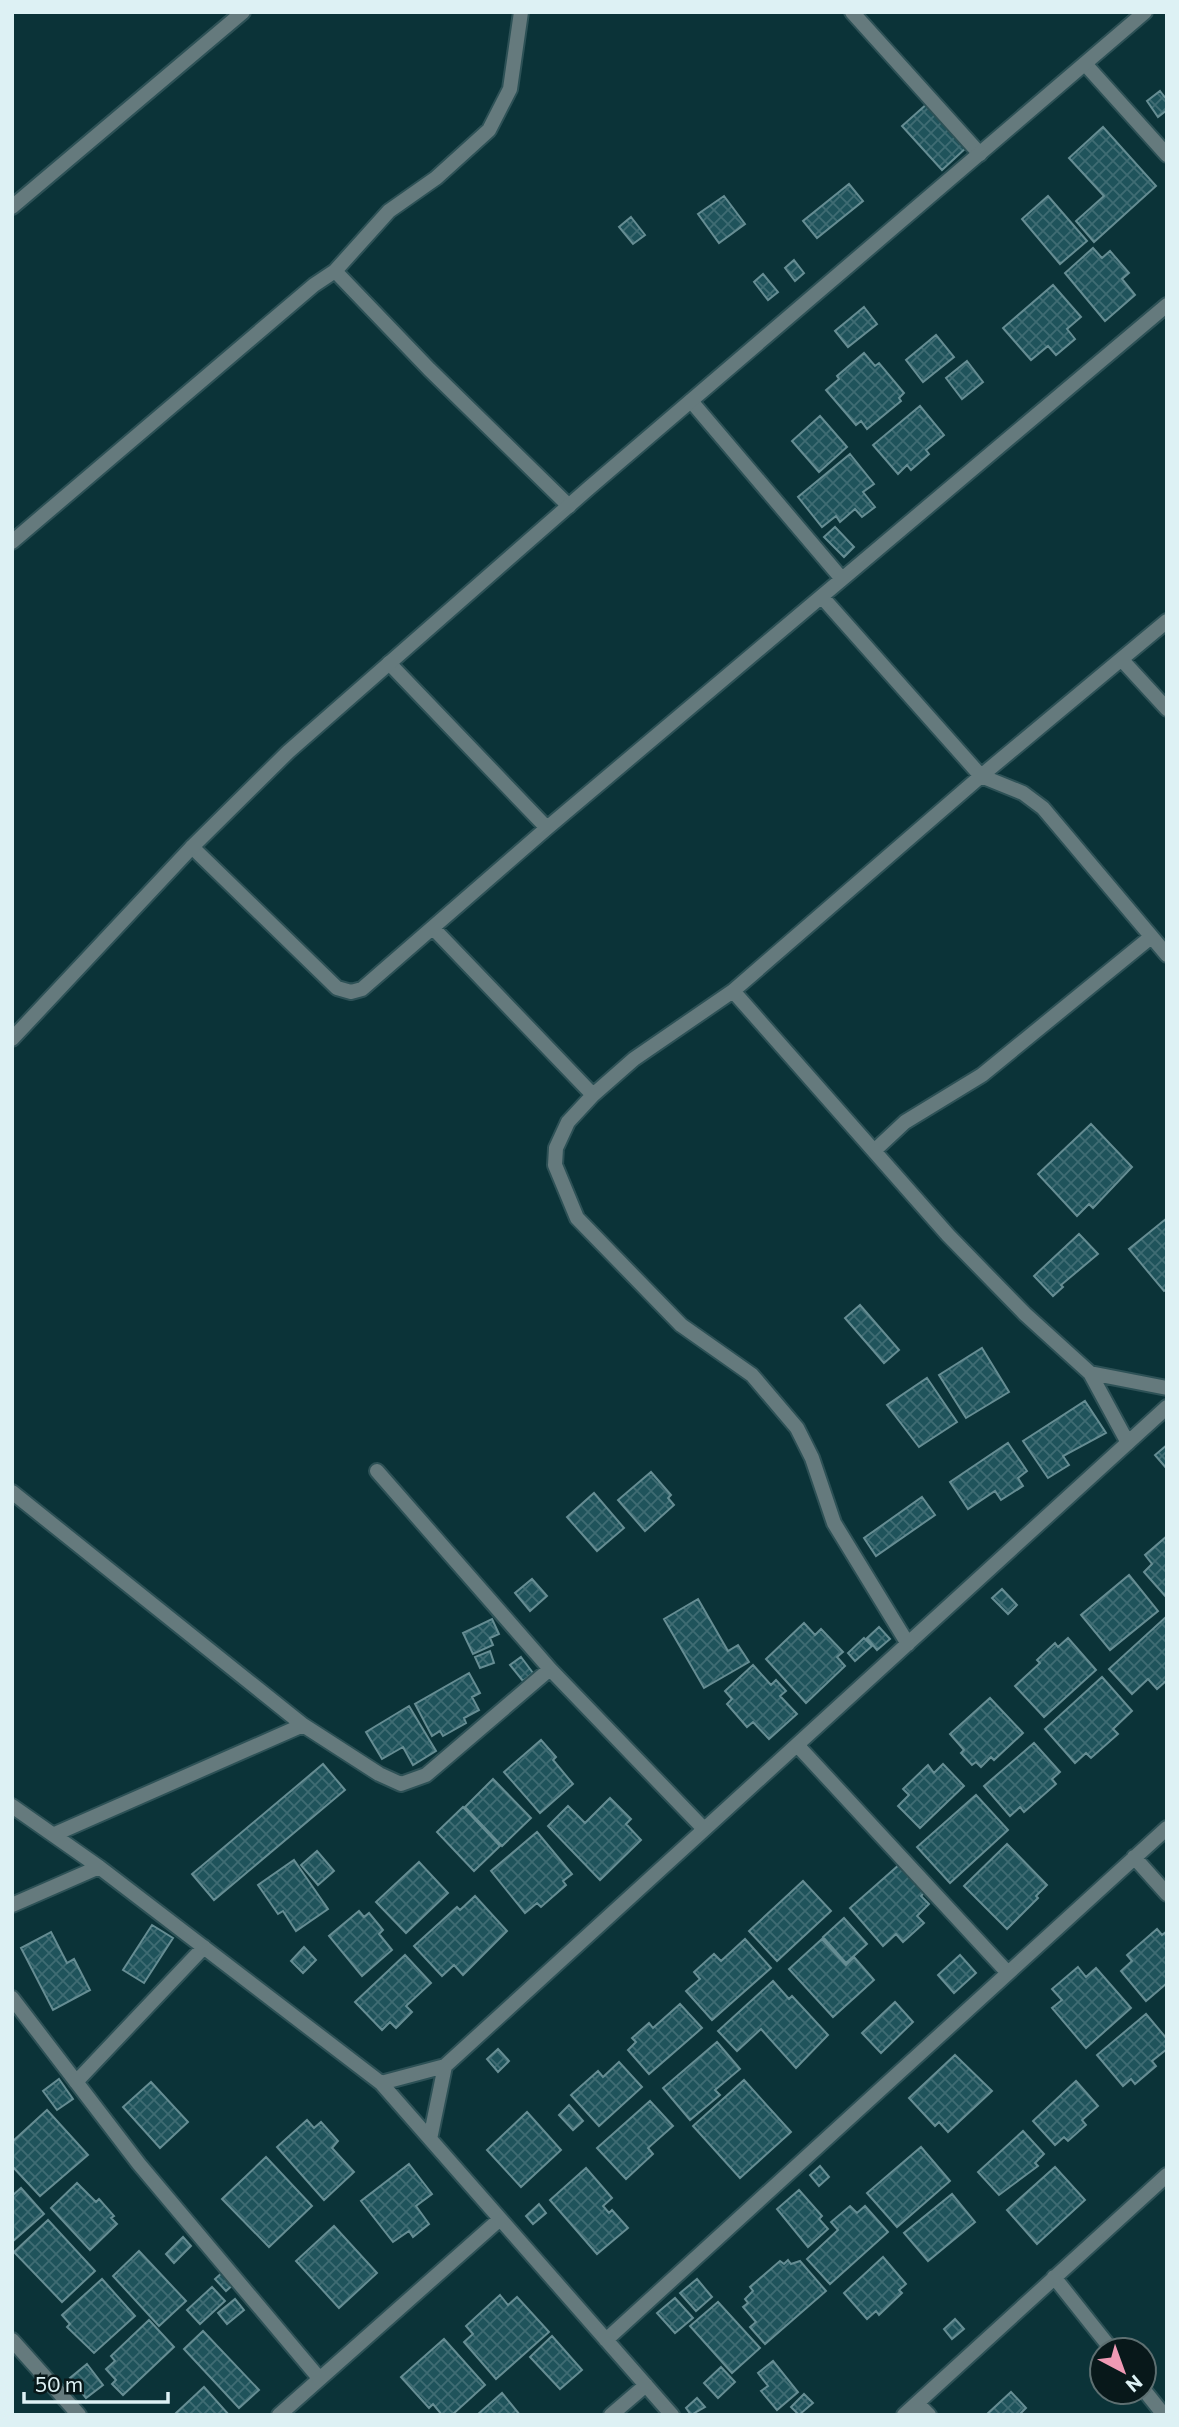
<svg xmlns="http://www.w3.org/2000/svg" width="1179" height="2427" viewBox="0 0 1179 2427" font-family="Commissioner,sans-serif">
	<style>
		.building { fill: url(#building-cross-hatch); stroke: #668d93; stroke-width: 2 }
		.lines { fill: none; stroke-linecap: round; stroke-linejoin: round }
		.minor-casing { stroke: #2d5156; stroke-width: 18 }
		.tertiary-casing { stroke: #2d5156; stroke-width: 18 }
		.minor { stroke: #657a7d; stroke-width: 14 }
		.tertiary { stroke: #657a7d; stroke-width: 14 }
	</style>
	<defs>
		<pattern id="building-cross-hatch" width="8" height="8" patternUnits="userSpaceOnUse" patternTransform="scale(1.75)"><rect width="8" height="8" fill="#1f535b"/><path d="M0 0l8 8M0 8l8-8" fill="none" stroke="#3f6c73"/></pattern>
	</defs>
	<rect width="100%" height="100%" fill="#0b3338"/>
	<path class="building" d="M1160,91L1167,100V110L1158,117L1147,101Z
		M928,103L967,147L942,170L902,126Z
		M1103,127L1156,186L1094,242L1076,221L1104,196L1069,158Z
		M849,184L863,201L817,238L803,221Z
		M724,196L745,224L719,243L698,214Z
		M1048,196L1087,241L1060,264L1022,219Z
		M631,217L645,235L633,244L619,227Z
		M1093,248L1102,258L1110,251L1129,273L1122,279L1135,295L1105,321L1065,273Z
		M794,260L804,273L795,281L785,268Z
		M763,274L778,292L768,300L754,282Z
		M1053,285L1081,317L1067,329L1075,339L1056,355L1048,346L1031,360L1003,328Z
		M864,307L877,324L848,347L835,331Z
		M936,335L954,357L923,382L906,360Z
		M864,353L875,366L879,363L904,393L899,398L901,401L867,429L861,421L856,425L826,390L839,379L837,376Z
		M967,361L983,382L962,399L946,378Z
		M920,406L944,435L926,450L929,454L911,470L907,465L898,474L873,445Z
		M820,416L847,447L819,472L792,441Z
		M850,454L874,484L863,492L875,507L862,517L855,509L840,522L836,516L822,527L798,497Z
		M835,527L854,547L844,557L824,537Z
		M1091,1124L1132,1167L1093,1208L1089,1204L1077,1216L1038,1174Z
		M1167,1218V1289L1164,1291L1129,1249Z
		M1079,1234L1098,1254L1061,1285L1063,1287L1053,1296L1034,1276Z
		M860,1305L899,1350L884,1363L845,1318Z
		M982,1348L1009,1392L966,1418L939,1375Z
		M927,1378L957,1422L919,1447L887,1405Z
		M1085,1401L1106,1433L1063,1456L1069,1465L1048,1478L1023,1441Z
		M1008,1443L1027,1471L1018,1478L1023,1486L1001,1500L995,1491L968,1509L950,1482Z
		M1167,1445V1469L1155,1455Z
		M651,1472L671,1495L668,1498L674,1505L645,1531L618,1500Z
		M594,1493L624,1528L597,1551L567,1517Z
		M922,1497L935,1515L876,1556L864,1538Z
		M1167,1536V1598L1144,1572L1152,1564L1145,1555Z
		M1129,1575L1158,1611L1110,1650L1081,1615Z
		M532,1579L547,1596L530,1611L515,1593Z
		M1002,1589L1017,1605L1008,1614L992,1598Z
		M698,1599L728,1651L738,1645L749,1662L704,1688L664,1619Z
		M1167,1616V1680L1157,1689L1148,1679L1132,1694L1109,1669Z
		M492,1619L499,1634L490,1638L493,1645L473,1654L463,1633Z
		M804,1623L815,1635L821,1629L843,1652L837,1657L845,1666L806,1703L766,1659Z
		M879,1627L890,1639L877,1650L867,1638Z
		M864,1638L872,1646L855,1661L848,1653Z
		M1068,1638L1096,1670L1044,1717L1015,1686L1040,1663L1037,1660L1055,1643L1058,1647Z
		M490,1651L494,1663L480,1668L475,1657Z
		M521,1657L533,1673L523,1681L510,1665Z
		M753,1665L771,1685L776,1680L786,1691L780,1696L797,1714L769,1739L753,1722L747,1727L727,1704L732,1699L725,1691Z
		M469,1673L480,1693L472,1697L479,1710L464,1718L466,1723L443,1736L440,1731L432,1736L415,1704Z
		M1102,1677L1132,1711L1113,1729L1118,1734L1091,1758L1086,1753L1075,1763L1045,1729Z
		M990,1698L1023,1733L994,1760L991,1757L981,1767L976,1762L972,1765L961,1753L964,1750L950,1734Z
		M409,1706L436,1751L413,1765L403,1747L382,1759L366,1732Z
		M541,1740L556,1757L553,1760L573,1784L540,1813L504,1772Z
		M1034,1743L1060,1772L1052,1779L1056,1784L1024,1812L1020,1807L1010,1816L984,1786Z
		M323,1764L345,1790L214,1900L192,1874Z
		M943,1764L964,1786L920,1828L898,1806L909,1795L903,1789L928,1765L934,1773Z
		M493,1779L531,1818L502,1846L465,1807Z
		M976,1795L1008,1830L950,1883L917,1847Z
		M610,1798L631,1819L626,1824L641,1840L600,1880L548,1826L568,1806L585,1823Z
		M463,1807L500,1846L474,1871L437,1832Z
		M537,1832L572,1874L563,1881L566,1885L541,1907L537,1903L525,1913L491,1871Z
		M1007,1844L1047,1885L1036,1896L1038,1898L1007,1929L964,1886Z
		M317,1851L334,1871L318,1885L301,1865Z
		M294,1860L328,1909L296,1931L283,1911L278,1914L258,1885Z
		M419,1862L448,1893L406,1933L376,1902Z
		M900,1864L925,1892L921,1896L929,1904L917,1916L924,1923L903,1942L896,1934L883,1946L850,1908Z
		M803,1881L831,1911L777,1961L749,1931Z
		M475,1896L507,1931L463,1975L454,1965L442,1976L414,1946L457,1907L460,1910Z
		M359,1911L364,1917L369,1913L383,1930L379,1934L392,1950L362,1976L329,1936Z
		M844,1918L867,1944L846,1963L823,1937Z
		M152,1925L173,1938L144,1983L123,1970Z
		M1157,1929L1162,1935L1167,1931V1983L1146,2001L1121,1971L1132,1961L1127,1955Z
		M51,1932L67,1963L74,1959L90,1990L53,2010L21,1948Z
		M745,1939L771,1968L712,2020L686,1991L700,1979L694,1972L714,1954L721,1961Z
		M822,1939L846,1965L854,1957L874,1980L833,2017L789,1969Z
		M304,1947L316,1960L303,1973L291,1961Z
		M405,1955L431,1983L406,2006L412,2012L396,2028L390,2022L382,2030L355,2002Z
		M960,1955L976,1973L954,1993L938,1975Z
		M1078,1967L1086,1977L1096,1968L1131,2008L1086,2048L1052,2008L1062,2000L1052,1989Z
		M773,1981L789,1999L792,1996L828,2035L796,2068L761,2029L737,2051L718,2031Z
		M895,2002L913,2022L881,2053L862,2033Z
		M680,2004L702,2028L649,2074L628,2050L636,2042L632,2038L649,2023L653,2028Z
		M1146,2014L1167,2039V2049L1152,2061L1156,2066L1135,2084L1131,2079L1123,2086L1097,2055Z
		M717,2042L740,2069L715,2090L720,2095L690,2120L663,2088Z
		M498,2049L509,2061L498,2072L487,2059Z
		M955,2055L992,2091L948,2132L939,2122L935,2126L909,2098Z
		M619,2062L642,2087L599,2126L571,2095L598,2071L603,2077Z
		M59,2079L73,2099L57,2110L43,2091Z
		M744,2080L791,2132L740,2178L693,2126Z
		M1076,2081L1098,2106L1082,2120L1086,2125L1068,2141L1064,2137L1055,2145L1033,2121Z
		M151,2082L188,2122L160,2148L123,2107Z
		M650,2101L673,2126L648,2148L653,2154L626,2179L597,2148Z
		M569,2105L583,2121L573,2130L559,2115Z
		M47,2110L88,2155L40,2196L12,2166V2142Z
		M527,2112L561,2150L521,2187L487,2150Z
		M307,2120L314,2128L321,2122L338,2141L332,2148L354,2172L324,2200L277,2147Z
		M1023,2131L1044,2154L1035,2163L1038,2166L999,2195L978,2172Z
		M921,2147L950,2181L897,2227L867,2193Z
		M266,2157L312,2206L269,2247L222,2199Z
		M409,2164L432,2194L416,2206L429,2224L413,2237L409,2231L393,2242L361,2201Z
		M820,2166L829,2177L819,2186L810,2175Z
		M1055,2167L1085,2200L1037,2244L1007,2210Z
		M586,2168L612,2198L603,2206L609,2213L612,2210L628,2228L597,2254L550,2200Z
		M77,2183L96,2202L99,2199L114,2216L111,2218L117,2224L90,2250L51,2208Z
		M21,2188L44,2214L12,2242V2196Z
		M799,2190L822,2216L819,2219L828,2229L808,2247L777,2209Z
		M952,2194L975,2222L928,2261L904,2233Z
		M539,2204L546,2213L533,2224L526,2216Z
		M850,2206L857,2213L865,2206L888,2232L830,2284L807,2259L838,2230L831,2222Z
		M48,2220L95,2271L62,2302L14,2252Z
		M334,2226L377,2273L339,2308L296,2261Z
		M183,2237L191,2246L174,2263L166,2254Z
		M139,2251L186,2301L159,2326L113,2276Z
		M883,2257L906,2284L899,2290L902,2293L879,2315L876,2311L867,2319L844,2293Z
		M788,2260L791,2264L800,2261L826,2291L765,2344L750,2327L756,2322L743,2307L748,2303L745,2299L753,2291L750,2287L780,2261L784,2264Z
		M224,2271L235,2283L226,2291L215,2279Z
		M102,2279L135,2316L94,2353L67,2327L70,2324L62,2315Z
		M697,2279L712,2297L696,2311L680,2293Z
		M212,2287L225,2301L200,2324L187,2310Z
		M500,2295L508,2305L517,2297L549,2332L496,2379L464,2342L473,2334L466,2326Z
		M675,2298L693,2318L675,2333L657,2313Z
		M235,2299L244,2310L227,2324L218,2313Z
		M718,2302L760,2348L732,2373L690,2326Z
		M955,2319L964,2329L952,2339L944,2329Z
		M149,2320L174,2347L123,2395L112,2384L116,2380L106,2369L115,2361L111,2356Z
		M203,2331L259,2390L239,2408L184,2349Z
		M552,2336L582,2370L560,2389L530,2357Z
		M444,2339L485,2385L452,2415H442L433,2404L429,2408L401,2377Z
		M773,2361L798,2392L777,2410L761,2391L768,2386L758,2373Z
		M87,2364L103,2385L86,2398L70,2378Z
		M721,2367L735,2382L718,2398L704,2383Z
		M204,2387L229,2415H178L176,2413Z
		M1011,2392L1026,2408L1019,2415H986Z
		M502,2393L520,2415H477Z
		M804,2394L813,2403L799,2415L791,2407Z
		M697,2398L705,2407L691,2415L686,2408Z"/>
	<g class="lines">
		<g class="minor-casing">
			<path id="minor" d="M852,12L980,154
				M1086,65L1167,155
				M12,207L243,12
				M335,271L389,211L436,178L489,130L510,89L521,12
				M691,401L842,579
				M12,542L314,285L335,271L429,369L569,506
				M822,597L981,776L1023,793L1043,808L1167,955
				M1122,660L1167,709
				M389,663L547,828
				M192,847L337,988L351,992L362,989L547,828L1167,305
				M433,928L593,1095
				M733,991L948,1235L1025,1314L1090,1373L1128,1443
				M874,1151L905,1122L982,1075L1151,937
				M1090,1373L1167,1388
				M377,1471L550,1669L704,1829
				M12,1492L303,1725L379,1774L401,1784L426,1775L550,1669
				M908,1644L834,1523L812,1458L797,1428L752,1375L681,1325L577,1218L555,1165L556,1148L568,1122L593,1095L634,1059L733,991L981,776L1167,621
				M798,1746L1008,1973
				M12,1806L99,1867L381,2083L672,2415
				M55,1834L303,1725
				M1134,1857L1167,1894
				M12,1905L99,1867
				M12,1998L139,2164L319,2378
				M76,2082L204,1947
				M381,2083L445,2066L1167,1407
				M430,2139L445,2066
				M1054,2277L1112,2350
				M12,2340L79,2415
				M606,2340L1167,1828
				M1144,2390L1164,2415
				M917,2403L929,2415
				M279,2415L500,2219
				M611,2415L646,2385
				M904,2415L1167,2175"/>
		</g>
		<g class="tertiary-casing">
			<path id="tertiary" d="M12,1039L192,847L288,752L589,488L1145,12"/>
		</g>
		<use href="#minor" class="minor"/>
		<use href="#tertiary" class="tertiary"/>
	</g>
	<rect width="1179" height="2427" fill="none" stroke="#ddf1f4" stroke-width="28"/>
	<g transform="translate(1123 2371) rotate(139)"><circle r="33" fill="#08181a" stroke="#5d6f71" stroke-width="2"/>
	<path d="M0-5L12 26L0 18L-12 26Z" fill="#f09ab5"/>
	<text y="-10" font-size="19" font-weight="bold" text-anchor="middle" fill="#ddf1f4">N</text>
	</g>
	<path d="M24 2392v10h144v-10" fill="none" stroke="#ddf1f4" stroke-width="3.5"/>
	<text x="35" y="2392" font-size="21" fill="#ddf1f4" stroke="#08181a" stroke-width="5" paint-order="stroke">50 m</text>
</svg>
